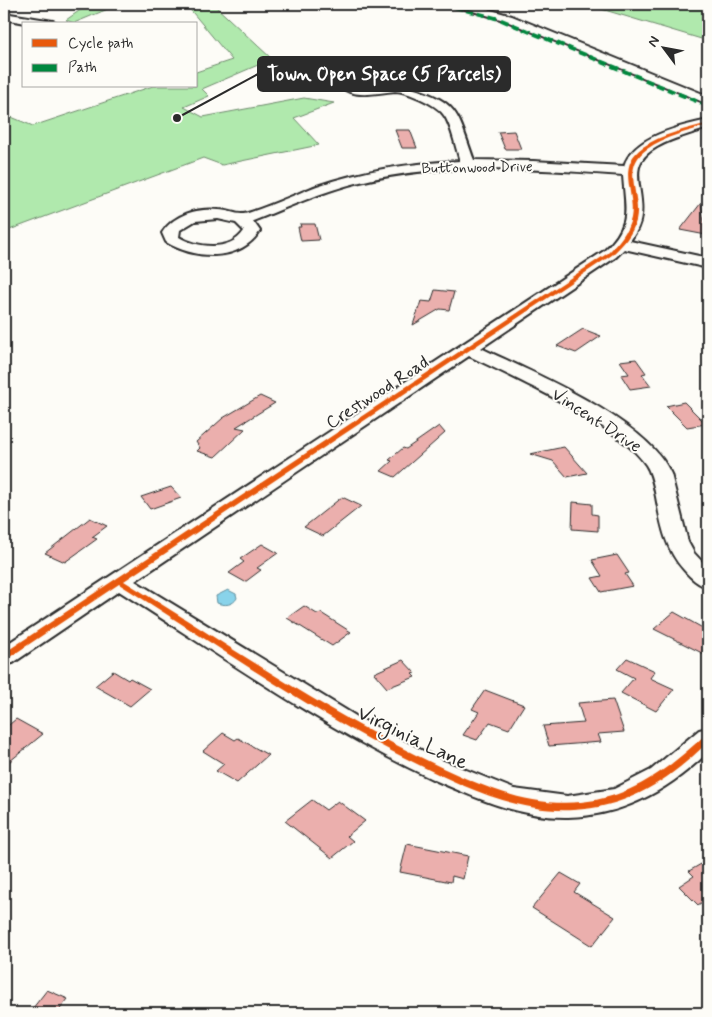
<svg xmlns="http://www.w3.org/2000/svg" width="712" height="1017" viewBox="0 0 712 1017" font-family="Mynerve,sans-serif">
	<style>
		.green { fill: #b0e9ad; stroke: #6e8a6c }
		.water { fill: #89d3ea; stroke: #63909e }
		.building { fill: #ebafad; stroke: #2b2b2b }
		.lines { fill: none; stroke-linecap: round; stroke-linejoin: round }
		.street-casing { stroke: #2b2b2b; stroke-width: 4 }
		.street { fill: #fdfcf7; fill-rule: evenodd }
		.quiet { stroke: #00873e; stroke-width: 4; stroke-dasharray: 8 4; stroke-linecap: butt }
		.cycleway-casing { stroke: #fdfcf7; stroke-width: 3 }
		.cycleway { fill: #e8590c; fill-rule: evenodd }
		.labels { text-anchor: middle; stroke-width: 4; stroke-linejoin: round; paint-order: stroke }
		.far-street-label { font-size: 15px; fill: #2b2b2b; stroke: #fdfcf7 }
		.street-label { font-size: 18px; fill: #2b2b2b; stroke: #fdfcf7 }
		.near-street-label { font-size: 21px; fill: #2b2b2b; stroke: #fdfcf7 }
		.leader { fill: none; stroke: #2b2b2b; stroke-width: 2 }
		.callout-dot { fill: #2b2b2b; stroke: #fdfcf7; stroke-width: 2 }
		.callout { fill: #2b2b2b; stroke: #2b2b2b; stroke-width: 2 }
		.callout-label { font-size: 19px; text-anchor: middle; font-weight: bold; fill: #fff }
	</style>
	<rect width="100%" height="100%" fill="#fdfcf7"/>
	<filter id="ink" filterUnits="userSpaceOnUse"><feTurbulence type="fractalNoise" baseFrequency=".02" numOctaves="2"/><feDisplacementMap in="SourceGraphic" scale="10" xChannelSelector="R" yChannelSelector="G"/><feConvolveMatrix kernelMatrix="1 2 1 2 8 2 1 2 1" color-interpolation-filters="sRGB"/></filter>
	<g filter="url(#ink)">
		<path class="green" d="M89,4H120L74,23L66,20Z
			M150,4H213L272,59L202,89L209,96L184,107L203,117L304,98L334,103L294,118L319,145L222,165L203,158L4,232V114L33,126L153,86H196V72L232,60L188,7Z
			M584,4H708V41L598,8Z"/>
		<path class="water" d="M228,590L236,594L237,598C233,605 225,606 217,603L216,596Z"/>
		<path class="building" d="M395,130H410L417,148H402Z
			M514,131L521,149H505L498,132Z
			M701,203L706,235L680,230Z
			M300,224H315L319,240L301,241L298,227H301Z
			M435,290L454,292L449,310L440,309L413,325L421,301L431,302Z
			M583,329L601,336L576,353L557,346Z
			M636,359L646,373L642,374L651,386L630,389L621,375L629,374L620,361Z
			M260,396L275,403L236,427L245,429L215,457L197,451L200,448L196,442L223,418Z
			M684,402L706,424L687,427L666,406Z
			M439,426L445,433L395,477L381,471L392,461L389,460L403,448L406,449Z
			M564,447L587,473L567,477L553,461L530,454Z
			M171,487L181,498L150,509L141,497Z
			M342,497L361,506L323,536L304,527Z
			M573,502L592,504V514L598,515V531L572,529Z
			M90,518L107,526L92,537L97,539L65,562L45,553Z
			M262,544L278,553L257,568L261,570L245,582L229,573L244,562L240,559Z
			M617,555L629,573L625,574L633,586L601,592L592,578L602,576L592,560Z
			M304,606L317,614L321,613L351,632L332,646L287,618Z
			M674,612L708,631V656L654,629Z
			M627,658L655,671L650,678L674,689L656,711L621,693L634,678L617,669Z
			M403,660L415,673L412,674L415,677L387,688L374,673Z
			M113,671L128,680L130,678L150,689L130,706L95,686Z
			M485,690L524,705L509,729L490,722L477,740L463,735L479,712L472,709Z
			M613,700L624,732L598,734L601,742L549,746L543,726L584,723L578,703Z
			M16,719L43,734L4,766V729Z
			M223,733L235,740L238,738L268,755L237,783L216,771L224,764L203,751Z
			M312,800L326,810L338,801L365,821L347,836L353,841L332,858L285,821Z
			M407,844L468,856L463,879L452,876L451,882L400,872Z
			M708,860V898L698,905L679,886L694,876L689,871Z
			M561,873L580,884L574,892L615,917L592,946L532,908Z
			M47,990L68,999L57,1013H29Z"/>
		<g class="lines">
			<g class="street-casing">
				<path id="street" d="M454,4H470L512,16L708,96V104L504,20L455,6Z
					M4,13L53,21L58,24H31L4,19Z
					M372,64L402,70L410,80L405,86C459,102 456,110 474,160L533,161L624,166C633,136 681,126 708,120V128C691,134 673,138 657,147C624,165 645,188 641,216C640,226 635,234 630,241L708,258V268L624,249L616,257L481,348C533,373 649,421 671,474L688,542L694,553L708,568V587C698,585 691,578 684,570C665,549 661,524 656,497C654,487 652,474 646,465C621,426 513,377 469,356L135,581L359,718L439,759L514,789L567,796L614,789L651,770L699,730L708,728V752C669,790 623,816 568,817C520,818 473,797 430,778C320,726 221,656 119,591L13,663L4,665V646L604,251C633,224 625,209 623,175C537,169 446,161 360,182C323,191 288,207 253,221L260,231C240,262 196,260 166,242L162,233C174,214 197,208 219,210C227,210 235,214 242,214C252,214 303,191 317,186C363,170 411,163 460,161C456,149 451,123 443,114C436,104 406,91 395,91C374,93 349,101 334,80L342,70ZM372,72L394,76L397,80C385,91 359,91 347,80L350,76ZM218,219L236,223L244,231C230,252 198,248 179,237L180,230L195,221Z"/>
			</g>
			<use href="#street" class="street"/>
			<path class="quiet" d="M443,4L499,19L708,106"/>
			<g class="cycleway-casing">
				<path id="cycleway" d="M708,123V125C688,132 665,136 647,149C620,168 642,195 636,221C632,235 622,246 612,255L124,581C221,640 314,705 416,755C467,780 523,808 581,802C633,797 668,769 705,735L708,734V742C669,780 630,807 573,810C517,813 462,786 413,762C310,711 216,645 119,584L7,659L4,660V653L608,253C618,243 628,232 631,218C636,192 615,167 643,147C662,134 687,129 708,123Z"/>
			</g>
			<use href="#cycleway" class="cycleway"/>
		</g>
	</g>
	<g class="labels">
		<g class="far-street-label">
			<text transform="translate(477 167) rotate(-1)" y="5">Buttonwood Drive</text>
		</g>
		<g class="street-label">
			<text transform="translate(377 392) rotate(-33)" y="6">Crestwood Road</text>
			<text transform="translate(597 420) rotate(33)" y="6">Vincent Drive</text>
		</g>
		<g class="near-street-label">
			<text transform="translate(413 737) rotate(26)" y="7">Virginia Lane</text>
		</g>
	</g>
	<path class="leader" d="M177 118L258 74"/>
	<circle class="callout-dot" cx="177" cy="118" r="5"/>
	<rect class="callout" x="258" y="57" width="252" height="34" rx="5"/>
	<g class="callout-label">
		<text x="384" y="80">Town Open Space (5 Parcels)</text>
	</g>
	<rect width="712" height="1017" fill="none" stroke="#fdfcf7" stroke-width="20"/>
	<rect x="10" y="10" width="692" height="997" fill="none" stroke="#2b2b2b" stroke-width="2" filter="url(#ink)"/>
	<rect x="22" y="22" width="175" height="65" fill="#fdfcf7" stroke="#a9a8a5"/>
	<rect x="32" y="39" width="25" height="8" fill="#e8590c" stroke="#a9a8a5"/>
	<text x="68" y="48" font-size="15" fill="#2b2b2b">Cycle path</text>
	<rect x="32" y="64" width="25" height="8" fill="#00873e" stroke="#a9a8a5"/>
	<text x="68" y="72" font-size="15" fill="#2b2b2b">Path</text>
	<g transform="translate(664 48) rotate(302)" stroke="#fdfcf7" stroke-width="4" paint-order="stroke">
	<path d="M0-4L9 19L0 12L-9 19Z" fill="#2b2b2b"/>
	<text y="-8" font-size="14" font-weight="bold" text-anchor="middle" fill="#2b2b2b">N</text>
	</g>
</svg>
